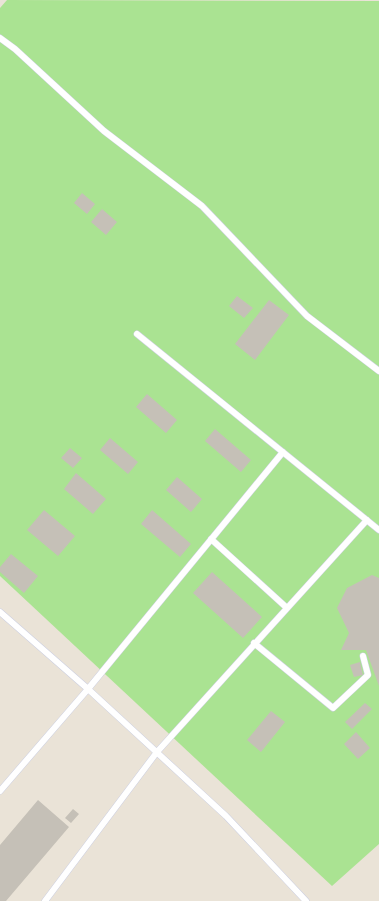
<svg xmlns="http://www.w3.org/2000/svg" width="379" height="901" viewBox="0 0 379 901" font-family="'Sofia Sans Condensed',sans-serif">
	<style>
		.green { fill: #aae392 }
		.building { fill: #c5c0b7 }
		.lines { fill: none; stroke-linecap: round; stroke-linejoin: round }
		.service-casing { stroke: #cdd0e1; stroke-width: 7 }
		.service { stroke: #fff; stroke-width: 6 }
	</style>
	<rect width="100%" height="100%" fill="#eae3d7"/>
	<path class="green" d="M7,0L379,1V844L332,886L0,576V8Z"/>
	<path class="building" d="M82,193L95,204L87,214L74,203Z
		M102,209L117,222L106,235L91,222Z
		M237,296L253,308L244,318L229,306Z
		M269,300L289,315L255,360L235,344Z
		M147,394L177,420L166,433L136,407Z
		M215,429L251,460L241,472L205,441Z
		M110,438L138,462L128,474L100,450Z
		M70,448L82,458L73,468L61,458Z
		M76,473L106,499L93,514L64,489Z
		M177,477L202,499L191,512L166,490Z
		M44,510L75,536L58,556L27,530Z
		M152,510L191,544L180,557L141,524Z
		M11,554L38,576L24,593L0,572V567Z
		M212,572L262,617L243,638L193,593Z
		M372,575L379,578V686L366,650H341L349,633L337,608L347,588Z
		M360,662L363,675L354,677L350,665Z
		M365,703L372,709L352,729L345,722Z
		M271,711L285,722L261,752L247,740Z
		M356,732L370,748L358,759L344,744Z
		M38,800L69,827L6,901H0V845Z
		M73,809L79,814L71,823L65,818Z"/>
	<g class="lines">
		<g class="service-casing">
			<path id="service" d="M0,38L15,49L104,131L202,206L307,316L379,371
				M137,334L379,530
				M211,539L287,608
				M0,612L88,689L226,816L306,901
				M254,643L333,708L368,675L363,656
				M0,791L88,689L283,452
				M45,901L157,752L367,520"/>
		</g>
		<use href="#service" class="service"/>
	</g>
</svg>
